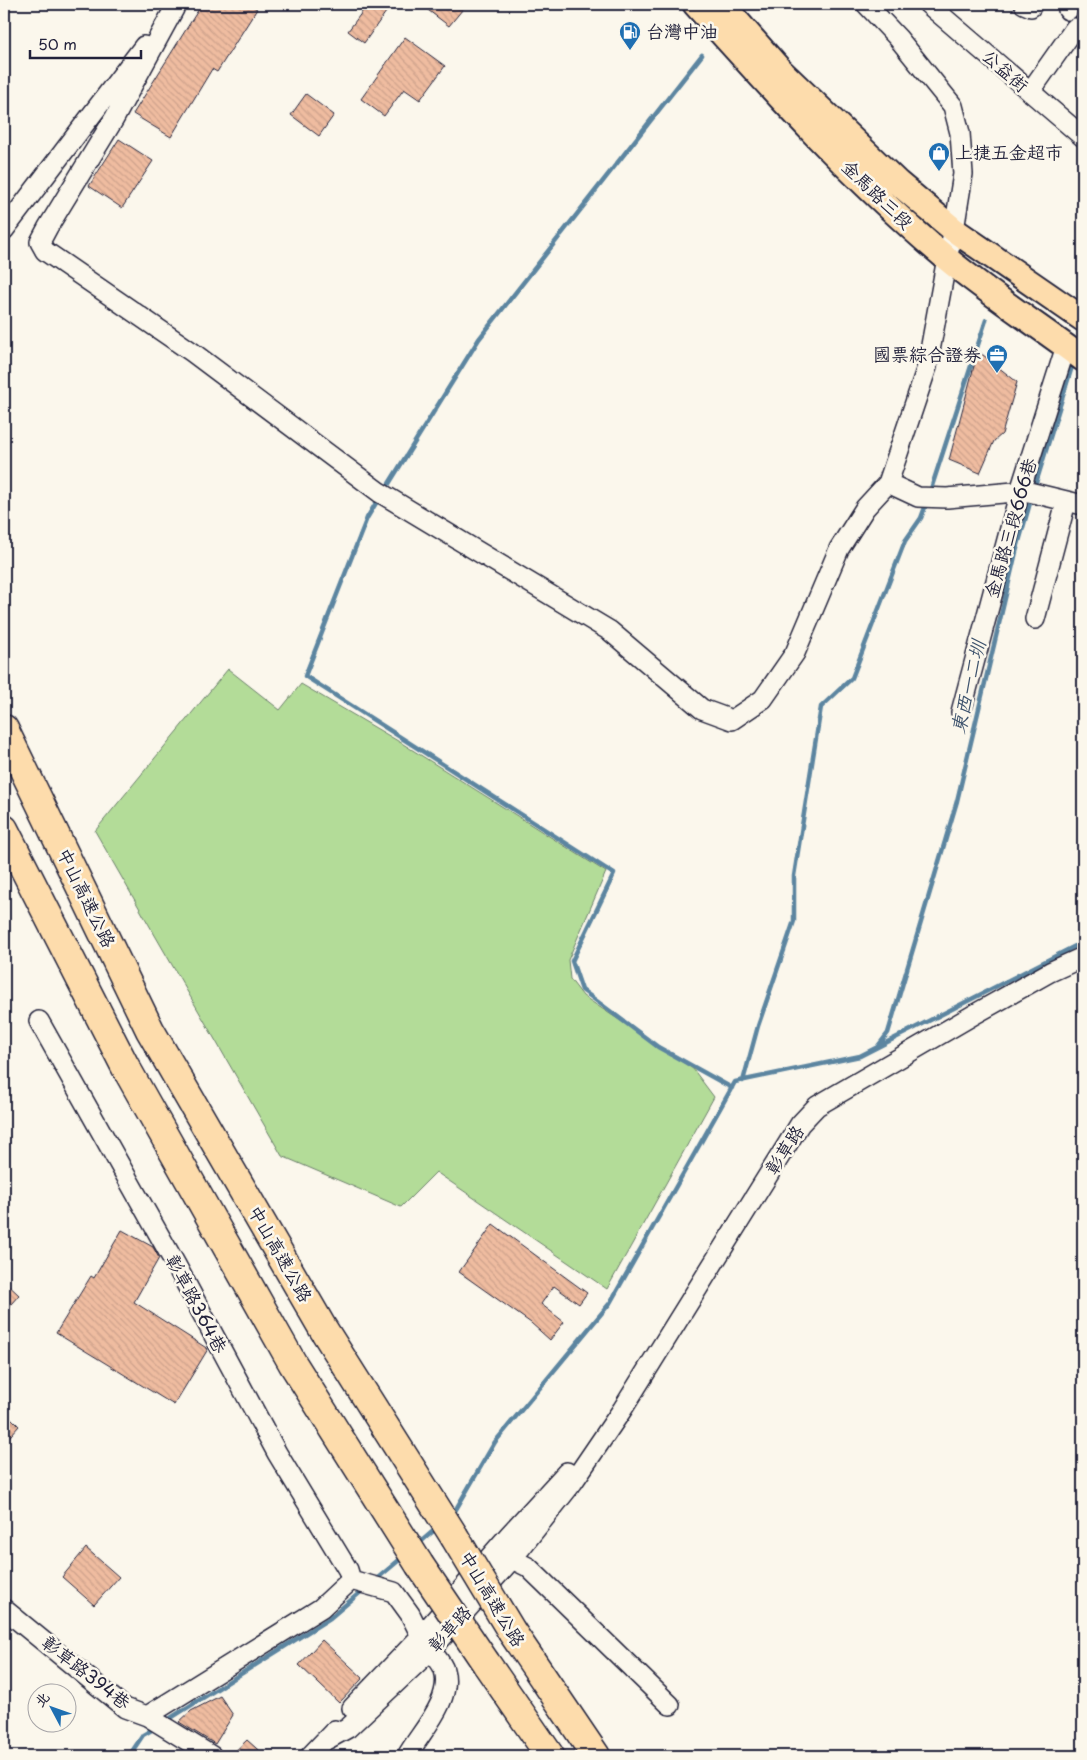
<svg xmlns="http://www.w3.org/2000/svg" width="1087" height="1760" viewBox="0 0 1087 1760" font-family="'Playpen Sans','LXGW WenKai TC',sans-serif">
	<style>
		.green { fill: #b3dc98; stroke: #6a7f6a }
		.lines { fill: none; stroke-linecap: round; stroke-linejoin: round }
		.stream { stroke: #5c85a0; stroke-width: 4.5 }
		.building { fill: url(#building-back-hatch); stroke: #22223b }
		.minor-casing { stroke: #22223b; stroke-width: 22 }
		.major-casing { stroke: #22223b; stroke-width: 28 }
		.highway-casing { stroke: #22223b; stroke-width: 31 }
		.minor { stroke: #fbf7ec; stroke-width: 19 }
		.major { stroke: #fddcac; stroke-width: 24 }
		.highway { stroke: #fddcac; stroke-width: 28 }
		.highway-bridge-casing { stroke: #22223b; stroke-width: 31; stroke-linecap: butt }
		.highway-bridge { stroke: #fddcac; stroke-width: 28 }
		.labels { text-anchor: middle; stroke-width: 5; stroke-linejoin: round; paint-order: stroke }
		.poi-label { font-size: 18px; fill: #22223b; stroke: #fbf7ec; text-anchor: start }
		.street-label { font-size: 18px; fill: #22223b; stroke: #fbf7ec }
		.water-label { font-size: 19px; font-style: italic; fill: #3f546e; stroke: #fbf7ec }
	</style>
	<defs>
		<pattern id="building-back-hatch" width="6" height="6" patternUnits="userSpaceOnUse" patternTransform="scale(1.25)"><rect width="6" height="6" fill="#efbca0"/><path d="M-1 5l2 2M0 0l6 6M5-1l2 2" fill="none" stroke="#cda18b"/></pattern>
	</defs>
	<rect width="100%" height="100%" fill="#fbf7ec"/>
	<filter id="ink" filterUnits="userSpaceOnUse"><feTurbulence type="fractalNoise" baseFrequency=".02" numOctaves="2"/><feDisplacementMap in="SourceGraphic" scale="10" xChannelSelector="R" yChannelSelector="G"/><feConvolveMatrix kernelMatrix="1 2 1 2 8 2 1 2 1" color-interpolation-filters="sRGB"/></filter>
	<g filter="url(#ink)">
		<path class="green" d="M228,669L280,710L301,684L403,744L606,872L568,960L570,979L583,996L693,1069L714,1097L607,1289L436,1172L401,1207L282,1156L95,831Z"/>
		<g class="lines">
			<path class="stream" d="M1078,346L1083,330
				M1034,489L1074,360
				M385,490L479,339L702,55
				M930,492L986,320
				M379,498L367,518L305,676L614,874L572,961L582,990L658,1047L732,1088
				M878,1046L888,1033L957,801L1016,552L1032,496
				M743,1081L758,1026L794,921V876L821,707L852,678L905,541L921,518L927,502
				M452,1516L495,1442L610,1303L735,1082L860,1056L1083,942
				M417,1545L438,1527
				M373,1582L404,1556
				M166,1721L330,1618L363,1590
				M129,1756L143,1735L155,1728"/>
		</g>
		<path class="building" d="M202,4H248L257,9L217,72L212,69L171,137L133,114Z
			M368,4H375L386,12L364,43L348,31Z
			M420,4H467L449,26Z
			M405,37L445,66L420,100L404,89L384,116L361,99Z
			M306,94L334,115L319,136L291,115Z
			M119,139L153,161L122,208L89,186Z
			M978,351L1017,382L1002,434L994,441L980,473L949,460Z
			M493,1224L587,1293L579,1304L554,1286L541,1304L564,1322L550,1340L531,1323L459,1272Z
			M122,1230L153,1247L159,1258L134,1302L208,1349L174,1405L56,1333L91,1276L94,1278Z
			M4,1281L19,1295L4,1312Z
			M4,1411L19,1426L4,1443Z
			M86,1548L119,1577L94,1605L62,1577Z
			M322,1640L363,1678L339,1703L299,1665Z
			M220,1696L233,1715L215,1744L179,1722L191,1711Z
			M247,1740L265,1756H230Z"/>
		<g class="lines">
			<g class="minor-casing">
				<path id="minor" d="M928,4L1083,137
					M1024,4L1031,7
					M174,9L114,119L48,227L40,242L45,251L192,352L379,492L610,631L702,709L732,720L763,699L795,653L839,549L865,508L888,483L927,367L947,258L954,230L963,174L960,133L953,106L898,38L866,4
					M1068,10L1070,4
					M1030,92L1075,28
					M4,230L144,46
					M888,483L918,497L947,498L1025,491L1083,505
					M1035,619L1066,502
					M961,712L1020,491L1066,346
					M39,1021L176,1265L277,1453L348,1570L351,1580L394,1592L410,1614L421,1636
					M512,1559L528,1567L670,1705
					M4,1609L125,1708L147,1716L212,1756
					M352,1708L421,1636L509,1535L567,1472
					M147,1716L321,1608L351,1580
					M328,1739L348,1728L431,1650L512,1559L573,1482L622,1410L800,1124L817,1106L975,1014L1050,972L1083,957
					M310,1756L335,1730
					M407,1756C421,1731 453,1700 444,1670C442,1663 435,1656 431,1650"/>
			</g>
			<g class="major-casing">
				<path id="major" d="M695,4C774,92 854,181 946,258C989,294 1038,325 1083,359
					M722,4L780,70L898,183L954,230L1083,319"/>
			</g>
			<g class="highway-casing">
				<path id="highway" d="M4,729L150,1030L322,1327L454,1536
					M4,829L125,1066L293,1364L419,1564
					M512,1632L596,1756
					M486,1663L550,1756"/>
			</g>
			<use href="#minor" class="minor"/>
			<use href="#major" class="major"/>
			<use href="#highway" class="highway"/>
			<g class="highway-bridge-casing">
				<path id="highway-bridge" d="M454,1536L512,1632
					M419,1564L486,1663"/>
			</g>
			<use href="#highway-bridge" class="highway-bridge"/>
		</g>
	</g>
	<defs>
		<g id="fuel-pin" transform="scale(1.125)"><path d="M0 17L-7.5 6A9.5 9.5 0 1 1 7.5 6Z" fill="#1f6fb2" stroke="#fbf7ec"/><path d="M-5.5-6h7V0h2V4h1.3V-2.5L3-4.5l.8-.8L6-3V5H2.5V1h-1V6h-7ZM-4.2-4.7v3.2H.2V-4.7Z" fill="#fff"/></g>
		<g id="shop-pin" transform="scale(1.125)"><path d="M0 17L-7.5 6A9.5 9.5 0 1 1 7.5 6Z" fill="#1f6fb2" stroke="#fbf7ec"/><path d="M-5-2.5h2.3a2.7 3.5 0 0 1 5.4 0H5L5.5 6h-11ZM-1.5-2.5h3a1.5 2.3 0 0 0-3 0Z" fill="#fff"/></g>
		<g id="office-pin" transform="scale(1.125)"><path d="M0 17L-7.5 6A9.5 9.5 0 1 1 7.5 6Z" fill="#1f6fb2" stroke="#fbf7ec"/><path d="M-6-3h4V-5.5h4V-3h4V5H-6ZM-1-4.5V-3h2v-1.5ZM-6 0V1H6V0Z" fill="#fff"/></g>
	</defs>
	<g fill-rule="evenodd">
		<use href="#fuel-pin" x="630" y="32"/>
		<use href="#shop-pin" x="939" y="153"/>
		<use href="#office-pin" x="997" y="355"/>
	</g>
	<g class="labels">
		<g class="poi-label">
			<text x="646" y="38">台灣中油</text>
			<text x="955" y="159">上捷五金超市</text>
			<text x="981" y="361" text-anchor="end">國票綜合證券</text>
		</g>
		<g class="street-label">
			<text transform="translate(1005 71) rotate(41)" y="6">公益街</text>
			<text transform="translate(877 195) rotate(44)" y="6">金馬路三段</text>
			<text transform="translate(1011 528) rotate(-74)" y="6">金馬路三段666巷</text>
			<text transform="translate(86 898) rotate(64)" y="6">中山高速公路</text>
			<text transform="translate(785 1150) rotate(-57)" y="6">彰草路</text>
			<text transform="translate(280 1254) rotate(60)" y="6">中山高速公路</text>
			<text transform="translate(196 1304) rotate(62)" y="6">彰草路364巷</text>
			<text transform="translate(492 1599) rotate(59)" y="6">中山高速公路</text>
			<text transform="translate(450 1629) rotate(-48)" y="6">彰草路</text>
			<text transform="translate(86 1673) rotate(38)" y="6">彰草路394巷</text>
		</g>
		<g class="water-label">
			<text transform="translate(968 687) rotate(-77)" y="7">東西一二圳</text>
		</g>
	</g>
	<rect width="1087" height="1760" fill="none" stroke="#fbf7ec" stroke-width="20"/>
	<rect x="10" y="10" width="1067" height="1740" fill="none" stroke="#22223b" stroke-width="2" filter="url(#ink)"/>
	<g transform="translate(52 1708) rotate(311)"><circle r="24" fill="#fbf7ec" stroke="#a4a2a5"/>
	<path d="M0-4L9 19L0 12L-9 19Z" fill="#1f6fb2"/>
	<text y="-8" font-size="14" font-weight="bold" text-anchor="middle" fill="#22223b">北</text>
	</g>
	<path d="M30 50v8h111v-8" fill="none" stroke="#22223b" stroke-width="2.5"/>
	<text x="38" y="50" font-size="15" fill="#22223b" stroke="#fbf7ec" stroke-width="4" paint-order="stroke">50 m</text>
</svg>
